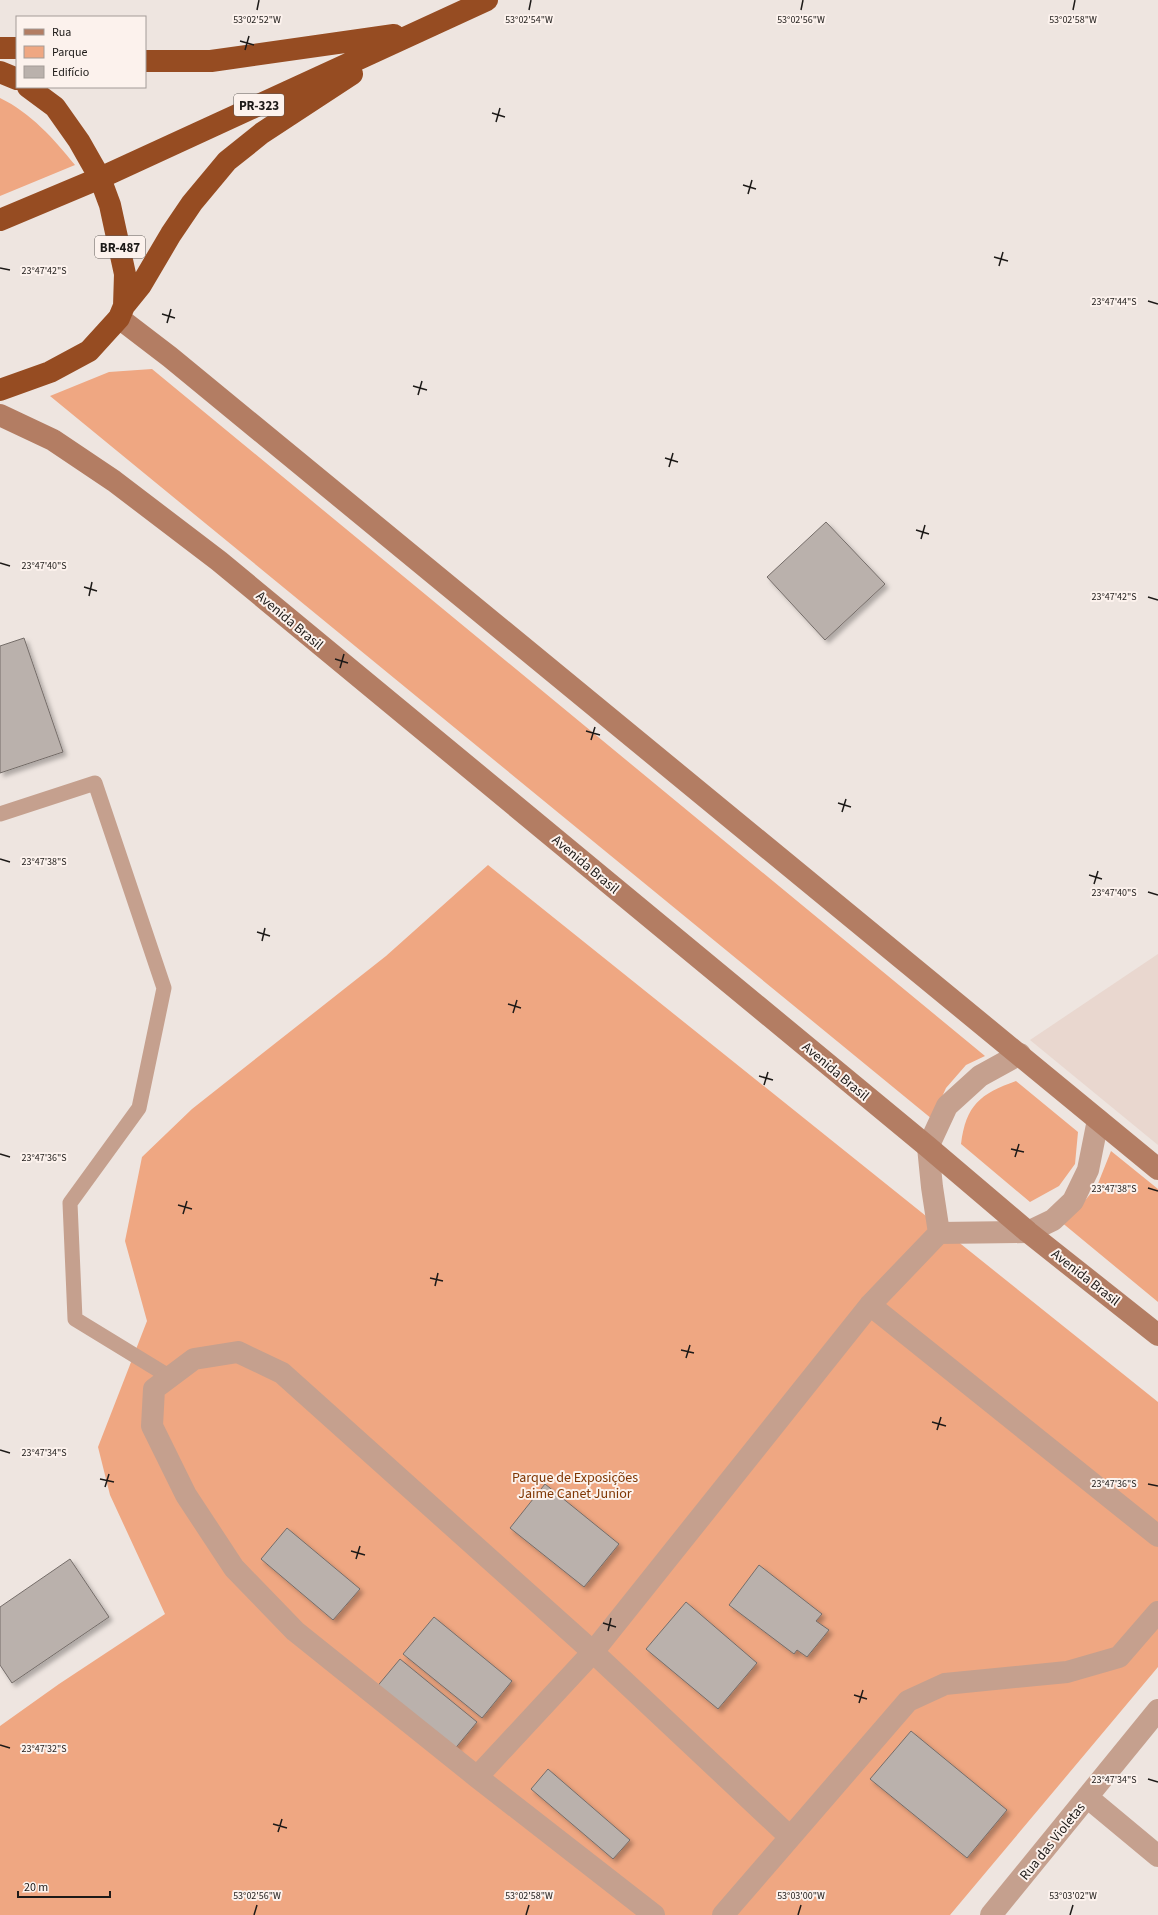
<svg xmlns="http://www.w3.org/2000/svg" width="1158" height="1915" viewBox="0 0 1158 1915" font-family="'Source Sans 3',sans-serif">
	<style>
		.built { fill: #e9d7cf }
		.green { fill: #efa782 }
		.building { fill: #bab1ac; stroke: #756d69; filter: url(#shadow) }
		.lines { fill: none; stroke-linecap: round; stroke-linejoin: round }
		.lane { stroke: #c5a08e; stroke-width: 15 }
		.street { stroke: #c5a08e; stroke-width: 22 }
		.secondary { stroke: #b37d63; stroke-width: 22 }
		.highway { stroke: #964c22; stroke-width: 22 }
		.ticks { fill: none; stroke: #1d1a18; stroke-width: 1.5 }
		.labels { text-anchor: middle; stroke-width: 4; stroke-linejoin: round; paint-order: stroke }
		.shield { fill: #fcf2ed; stroke: #605b58; stroke-width: 1 }
		.shield-label { font-size: 13px; font-weight: bold; fill: #1d1a18 }
		.street-label { font-size: 14px; fill: #1d1a18; stroke: #fcf2ed }
		.park-label { font-size: 14px; fill: #7f3603; stroke: #fcf2ed }
		.ticks-label { font-size: 10px; text-anchor: middle; fill: #1d1a18; stroke: #fcf2ed; stroke-width: 4; stroke-linejoin: round; paint-order: stroke }
	</style>
	<defs>
		<filter id="shadow"><feDropShadow dx="3.5" dy="3.5" stdDeviation="2" flood-color="#0004"/></filter>
	</defs>
	<rect width="100%" height="100%" fill="#eee5e0"/>
	<path class="built" d="M1158,954V1145L1030,1040Z"/>
	<path class="green" d="M0,98C31,113 54,139 75,165L0,196Z
		M152,369L985,1056L966,1065L946,1088L932,1119L50,396L109,372Z
		M488,865L1158,1402V1667L950,1915H0V1726L59,1684L165,1614L110,1495L98,1447L147,1321L125,1241L142,1157L192,1109L386,956Z
		M1016,1081L1078,1132L1075,1164L1059,1186L1030,1202L961,1144C966,1105 980,1094 1016,1081Z
		M1111,1151L1158,1189V1302L1060,1221L1082,1204L1097,1186Z"/>
	<path class="building" d="M826,522L885,584L825,640L767,577Z
		M24,638L63,752L0,773V646Z
		M545,1484L619,1544L584,1587L510,1528Z
		M287,1528L360,1589L333,1620L261,1559Z
		M70,1559L109,1617L12,1683L0,1665V1607Z
		M759,1565L822,1614L816,1621L829,1630L807,1657L797,1650L794,1654L729,1605Z
		M686,1602L757,1663L718,1709L646,1649Z
		M434,1617L512,1681L482,1718L403,1654Z
		M400,1659L477,1722L453,1751L375,1689Z
		M911,1731L1007,1810L967,1858L870,1779Z
		M548,1769L630,1840L613,1859L531,1789Z"/>
	<g class="lines">
		<path class="lane" d="M0,814L95,783L164,988L139,1108L70,1203L75,1319L170,1377"/>
		<path class="street" d="M939,1233L932,1187L928,1147L947,1106L980,1076L1020,1054
			M870,1305L1158,1536
			M477,1777L593,1652L870,1305L939,1233L1028,1232L1053,1220L1073,1201L1088,1170L1098,1120
			M1087,1797L1158,1856
			M654,1915L477,1777L295,1631L234,1568L186,1495L152,1426L154,1389L194,1359L238,1352L282,1373L593,1652L790,1837
			M723,1915L908,1701L945,1684L1067,1672L1119,1657L1158,1612
			M991,1915L1158,1710"/>
		<path class="secondary" d="M119,318L170,357L1158,1169
			M0,415L53,440L114,481L219,561L928,1147L1028,1232L1158,1335"/>
		<path class="highway" d="M0,48H17
			M145,61H211L394,35
			M0,72L17,79
			M0,220L100,178L487,0
			M124,306L141,285L171,234L192,203L227,161L262,133L352,74
			M0,390L50,372L89,351L119,318L124,306L125,274L110,205L100,178L79,141L55,107L28,87"/>
	</g>
	<path class="ticks" d="M257,10L259,0M529,10L531,0M801,10L803,0M1073,10L1075,0M240,41L254,45M245,50L249,36M492,113L505,117M496,122L500,108M743,185L756,189M748,194L752,180M994,257L1008,261M999,266L1003,252M0,268L10,270M1148,301L1158,304M162,314L175,318M167,323L171,309M413,386L427,390M418,395L422,381M665,458L678,462M669,467L673,453M916,530L929,534M921,539L925,525M0,563L10,566M84,587L97,591M89,596L92,582M1148,597L1158,600M335,659L348,663M340,668L344,654M586,731L600,735M591,740L595,727M838,803L851,807M842,812L846,799M0,859L10,862M1089,875L1102,879M1094,884L1098,871M1148,892L1158,895M257,932L270,936M262,941L265,928M508,1004L521,1008M513,1013L517,1000M759,1076L773,1080M764,1085L768,1072M1011,1149L1024,1152M0,1154L10,1157M1015,1157L1019,1144M1148,1188L1158,1191M178,1205L192,1209M183,1214L187,1201M430,1278L443,1281M435,1286L438,1273M681,1350L694,1353M686,1358L690,1345M932,1422L946,1426M937,1430L941,1417M0,1450L10,1453M100,1479L114,1482M1148,1484L1158,1486M105,1487L109,1474M351,1551L365,1555M356,1559L360,1546M603,1623L616,1627M608,1631L611,1618M854,1695L867,1699M859,1703L863,1690M0,1745L10,1748M1148,1779L1158,1782M273,1824L287,1828M278,1832L282,1819M254,1915L257,1905M526,1915L529,1905M798,1915L801,1905M1070,1915L1073,1905"/>
	<g class="labels">
		<g class="shield">
			<rect x="234" y="94" width="50" height="22" rx="3"/>
			<rect x="95" y="236" width="50" height="22" rx="3"/>
		</g>
		<g class="shield-label">
			<text x="259" y="110">PR-323</text>
			<text x="120" y="252">BR-487</text>
		</g>
		<g class="street-label">
			<text transform="translate(290 620) rotate(40)" y="5">Avenida Brasil</text>
			<text transform="translate(586 864) rotate(40)" y="5">Avenida Brasil</text>
			<text transform="translate(836 1071) rotate(40)" y="5">Avenida Brasil</text>
			<text transform="translate(1086 1277) rotate(38)" y="5">Avenida Brasil</text>
			<text transform="translate(1052 1841) rotate(-51)" y="5">Rua das Violetas</text>
		</g>
		<g class="park-label">
			<text x="575" y="1482">Parque de Exposições<tspan x="575" dy="16">Jaime Canet Junior</tspan></text>
		</g>
	</g>
	<g class="ticks-label">
		<text x="257" y="23">53°02'52"W</text>
		<text x="529" y="23">53°02'54"W</text>
		<text x="801" y="23">53°02'56"W</text>
		<text x="1073" y="23">53°02'58"W</text>
		<text x="44" y="274">23°47'42"S</text>
		<text x="1114" y="305">23°47'44"S</text>
		<text x="44" y="569">23°47'40"S</text>
		<text x="1114" y="600">23°47'42"S</text>
		<text x="44" y="865">23°47'38"S</text>
		<text x="1114" y="896">23°47'40"S</text>
		<text x="44" y="1161">23°47'36"S</text>
		<text x="1114" y="1192">23°47'38"S</text>
		<text x="44" y="1456">23°47'34"S</text>
		<text x="1114" y="1487">23°47'36"S</text>
		<text x="44" y="1752">23°47'32"S</text>
		<text x="1114" y="1783">23°47'34"S</text>
		<text x="257" y="1899">53°02'56"W</text>
		<text x="529" y="1899">53°02'58"W</text>
		<text x="801" y="1899">53°03'00"W</text>
		<text x="1073" y="1899">53°03'02"W</text>
	</g>
	<rect x="16" y="16" width="130" height="72" fill="#fcf2ed" stroke="#a39c98"/>
	<rect x="24" y="29" width="20" height="6" fill="#b37d63" stroke="#a39c98"/>
	<text x="52" y="36" font-size="12" fill="#1d1a18">Rua</text>
	<rect x="24" y="46" width="20" height="12" fill="#efa782" stroke="#a39c98"/>
	<text x="52" y="56" font-size="12" fill="#1d1a18">Parque</text>
	<rect x="24" y="66" width="20" height="12" fill="#bab1ac" stroke="#a39c98"/>
	<text x="52" y="76" font-size="12" fill="#1d1a18">Edifício</text>
	<path d="M18 1891v6h92v-6" fill="none" stroke="#1d1a18" stroke-width="2"/>
	<text x="24" y="1891" font-size="12" fill="#1d1a18" stroke="#fcf2ed" stroke-width="3" paint-order="stroke">20 m</text>
</svg>
